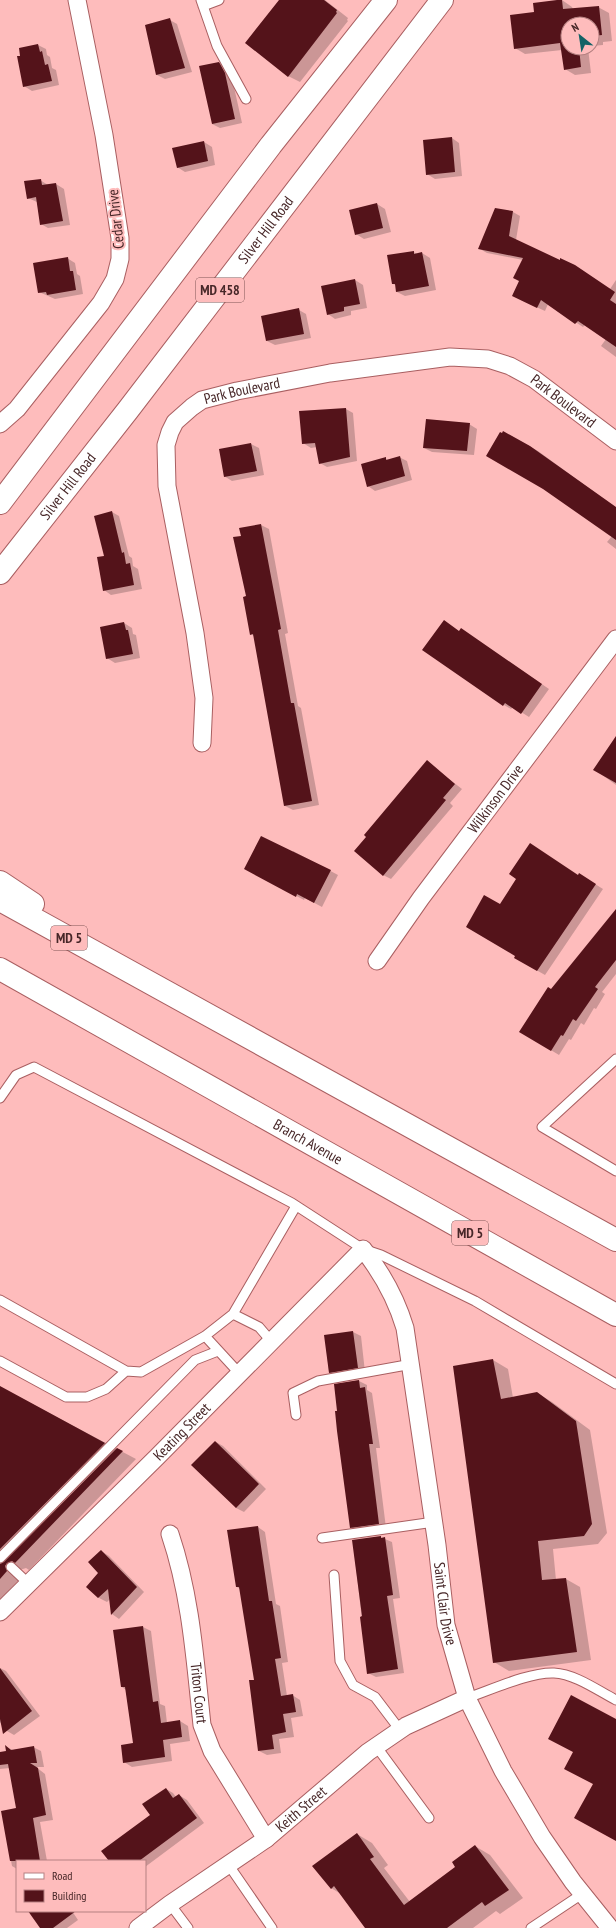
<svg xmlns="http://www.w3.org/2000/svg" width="616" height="1928" viewBox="0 0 616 1928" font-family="'PT Sans Narrow',sans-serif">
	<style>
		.shadow { fill: #0003 }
		.building { fill: #54131a }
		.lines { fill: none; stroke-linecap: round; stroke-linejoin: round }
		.lane-casing { stroke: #a95f61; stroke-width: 11 }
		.street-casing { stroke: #a95f61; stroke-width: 19 }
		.primary-casing { stroke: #a95f61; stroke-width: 24 }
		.highway-casing { stroke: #a95f61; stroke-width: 24 }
		.lane { stroke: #fff; stroke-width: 9 }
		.street { stroke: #fff; stroke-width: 17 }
		.primary { stroke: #fff; stroke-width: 22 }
		.highway { stroke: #fff; stroke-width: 22 }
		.labels { text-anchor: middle; stroke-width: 4; stroke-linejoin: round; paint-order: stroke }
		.shield { fill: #febcbc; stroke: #7e5454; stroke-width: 1 }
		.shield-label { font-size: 14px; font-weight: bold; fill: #472728 }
		.street-label { font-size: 15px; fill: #472728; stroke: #febcbc }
	</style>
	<rect width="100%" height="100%" fill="#febcbc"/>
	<path class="shadow" d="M280,0H325L348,18L347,20L348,21L300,82L288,76Z
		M562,0L572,7L573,9L598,7L609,13L612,41L603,42V45L592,46V24H568V48H588L591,73L575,75L565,69L562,50L525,54L515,48L535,13Z
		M170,20L177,24L192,72L165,79L157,75L146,25Z
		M38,45L46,49L47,55L50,57L52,68L56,70L59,85L32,91L24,86Z
		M219,63L227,68L232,78L242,123L220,128L212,124Z
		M452,138L459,143L462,176L435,179L427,174Z
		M204,142L212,147L215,165L185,172L177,167Z
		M40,180L48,185L56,184L64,189L70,225L48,228L41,224L37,202L28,198Z
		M377,204L385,209L391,232L364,239L356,234Z
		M496,209L513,212L520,216L516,240L610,289L616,280V357L601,346L606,339L585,325L583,327L548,304L545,311L521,300L520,281L523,260L487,253L480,249Z
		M413,252L418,254L422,253L430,258L436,290L405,296L397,292L396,285L393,284Z
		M67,258L75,263L77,274L80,276L83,294L55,299L39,292Z
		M355,280L363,285L367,308L351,311V315L335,319L328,314Z
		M299,310L306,314L311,338L275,345L267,341Z
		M346,409L353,413L357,461L327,467L320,463L317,447L311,448L303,443Z
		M469,424L477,429L474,455L432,452L424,448Z
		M504,432L538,451L616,508V549L607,542L612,536Z
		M251,444L259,448L264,475L232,481L224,476L220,450Z
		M399,457L407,461L412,480L375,491L368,486L385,458L388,460Z
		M112,512L119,516L129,556L132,558L133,566L138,569L142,589L111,595L104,590L105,557Z
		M261,525L269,529L288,633L285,634L298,706L301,708L319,805L293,810L285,806L254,636L251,634L242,537Z
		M124,623L132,628L133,634L136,635L140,658L115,663L107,658Z
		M461,629L549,689L529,717L513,707L511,709L504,705L459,632Z
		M616,742V785L594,769Z
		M427,762L462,789L450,803L453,806L391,879L383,875Z
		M293,851L338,875L322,907L305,898L304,900L253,873L293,854Z
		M579,876L587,879L603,889L545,975L515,958L517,956L501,906Z
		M616,910V974L602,992L605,994L596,1009L594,1008L584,1025L581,1023L571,1040L569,1039L559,1055L521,1032Z
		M353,1332L361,1336L365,1372L337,1377L329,1372L325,1336Z
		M493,1360L508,1369L513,1398L537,1393L552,1402L590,1430L607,1533L598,1544L553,1549L556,1580L566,1579L580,1587L591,1660L509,1671L494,1662L454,1367Z
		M359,1381L367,1385V1390L372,1393L380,1448H376L386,1528L359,1532L351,1527L335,1385Z
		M0,1387L136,1459L29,1570L26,1568L20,1570V1579L0,1600Z
		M216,1442L223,1446L266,1489L244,1512L236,1508Z
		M258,1527L265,1532L276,1604L280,1606L288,1662L282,1663L287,1696L292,1695L300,1700L303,1716L291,1718L294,1737L279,1739L281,1753L267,1755L259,1751L255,1680L240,1589L237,1587Z
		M380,1537L392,1542L400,1598L393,1599L404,1673L376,1677L368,1673L353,1541Z
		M101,1551L109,1556L144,1592L119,1619L112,1614L110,1599L107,1602L99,1598L88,1586L99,1573Z
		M143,1627L151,1631L160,1704L165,1706L167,1723L180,1721L188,1726L190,1741L170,1744L172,1761L132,1767L124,1762L134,1744L126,1690L122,1687Z
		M0,1668L6,1671L40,1716L14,1735L7,1731L0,1722Z
		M6,1747L13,1750L33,1747L41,1751L44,1767H36L45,1774L53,1820L40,1822L47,1861H17V1869L12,1866L2,1812L17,1809L10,1768L0,1769V1753L7,1751Z
		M166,1789L173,1793L176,1797L179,1795L187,1800L204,1823L145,1867V1861H110L152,1815Z
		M357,1834L372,1843L388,1865L384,1868L410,1902L457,1867L475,1846L490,1855L523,1898L500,1914L496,1911L473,1928H367L341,1894L331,1888Z
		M30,1911H72L78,1920L67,1928H43Z"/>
	<path class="building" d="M279,0H324L337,10L336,12L337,13L288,77L245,43Z
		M557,0H562L563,9L599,6L602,35L593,36L592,39V24H568V48H579L581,67L564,70L560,43L514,49L510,15L534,12L533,3Z
		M170,18L185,68L156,75L145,25Z
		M38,44L40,52L42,51L45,65L48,64L52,81L23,87L17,56H20L19,48Z
		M219,62L225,73L235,119L212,124L199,66Z
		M452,137L455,172L426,175L423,140Z
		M204,141L208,161L177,168L172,148Z
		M41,179L42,185L56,183L63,221L40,225L36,197L27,199L24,181Z
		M377,203L383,228L355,235L349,210Z
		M495,208L513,211L509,236L560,260V258L575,265L615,292L610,300L616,304V347L578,321L575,324L541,300L537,308L512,296L519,281L513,278L523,258L478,249Z
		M414,251V254L422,252L429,286L396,292L395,284H392L387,255Z
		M68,257L70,271H73L76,290L47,295L46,292L38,293L33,263Z
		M355,279L360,304L344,307V311L327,315L321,286Z
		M299,308L304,334L266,341L261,316Z
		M346,408L350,457L319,464L315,443L302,444L299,411Z
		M426,419L470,423L467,451L423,448Z
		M503,431L530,446L616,507V540L543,489L486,456L500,432L502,433Z
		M251,443L257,471L224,477L219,449Z
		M400,456L405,476L367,487L361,464L386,457V460Z
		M112,511L122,553L124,552L126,564L130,563L134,585L103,591L97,557L104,556L94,516Z
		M261,524L281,629L278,630L291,703H294L312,801L284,806L253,634L250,635L243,597L246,596L233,537L241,536L239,528Z
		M444,620L459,631L461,628L542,684L521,714L505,703L503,706L422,650Z
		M124,622L126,630H128L133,654L106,659L100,627Z
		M616,736V783L593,770Z
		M427,760L455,784L443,798L446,800L383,876L354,851L366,837L364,835Z
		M261,836L331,870L314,903L297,894L296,897L244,869Z
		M530,843L578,875L579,873L596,884L537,971L514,958L515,956L466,927L484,895L500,904L516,879L509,874Z
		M616,909V960L595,987L598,989L576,1021L573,1019L563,1036L561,1035L551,1051L519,1032L548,987L551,989Z
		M353,1331L358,1368L329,1373L324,1335Z
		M493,1359L501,1399L537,1392L576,1421L592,1524L584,1536L538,1541L542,1580L566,1578L577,1652L493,1663L453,1366Z
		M359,1380L360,1388L365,1387L373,1444H369L379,1524L350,1528L337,1431L335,1411H337L334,1384Z
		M0,1386L105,1443L0,1549Z
		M215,1441L259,1484L236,1508L191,1465Z
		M117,1448L123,1451L15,1563L12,1561L7,1563L5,1566L7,1571L0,1579V1564L4,1562Z
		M258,1526L269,1601H272L281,1658L275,1659L281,1696L293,1694L296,1712L283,1714L286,1732L272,1735L274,1749L258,1751L249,1680H254L239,1587H236L227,1530Z
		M381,1536V1538L385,1537L393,1595L387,1596L398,1669L367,1674L360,1617L362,1616L352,1540Z
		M101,1550L137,1587L111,1615L108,1589L98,1598L86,1587L98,1573L88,1562Z
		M143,1626L153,1702L158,1701L161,1723L180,1720L182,1737L163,1740L165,1757L123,1763L121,1745L133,1743L125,1687H121L113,1630Z
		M0,1668L32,1711L3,1734L0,1719Z
		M571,1695L616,1719V1841L574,1818L593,1784L564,1769L573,1752L548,1739Z
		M5,1745L11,1750L34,1746L37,1763H30L38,1768L46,1815L33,1818L40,1861H10L1,1811L16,1808L8,1764L0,1765V1752L6,1751Z
		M166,1788L173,1798L179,1794L197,1818L139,1861H109L101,1851L150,1815L142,1804Z
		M357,1833L374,1857L370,1859L404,1905L455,1867L452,1862L475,1845L509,1890L485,1906L482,1902L447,1928H365L334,1886L331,1889L312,1866Z
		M28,1911H76L53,1928H40Z"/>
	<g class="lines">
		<g class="lane-casing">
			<path id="lane" d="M201,0L217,46L246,99
				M203,6L219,0
				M616,1059L542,1127L616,1171
				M0,1098L16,1075L34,1067L292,1203L363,1249L381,1255L475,1301L616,1384
				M0,1300L126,1371L141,1372L205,1336L233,1314L296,1206
				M233,1314L259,1327L271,1341
				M205,1336L239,1373
				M0,1361L66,1397H87L106,1389L126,1371
				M296,1415L293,1393L318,1381L412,1364
				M322,1538L434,1522
				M0,1558L195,1360L218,1351
				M11,1567L29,1584
				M334,1575L340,1661L353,1685L375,1697L400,1730
				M467,1698C491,1690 529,1672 554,1673C575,1674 597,1690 616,1700
				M376,1746L429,1818
				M228,1864L272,1928
				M170,1904L188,1928
				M531,1928L582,1894"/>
		</g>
		<g class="street-casing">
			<g id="street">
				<path d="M0,424L17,409L101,303L115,279L120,259V238L104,135L77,0"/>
				<path id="s1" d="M202,743L204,698L195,633L167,486L166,445L170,432L175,422L192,407L202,400L237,391L330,373L450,357L488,359L510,366L534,379L616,441"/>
				<path id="s2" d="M377,961L421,898L616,639"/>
				<path id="s3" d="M170,1534C191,1596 195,1660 202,1725L212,1751L266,1839"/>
				<path id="s4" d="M0,1612L157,1457L363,1249C382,1273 396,1298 405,1328L437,1545L446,1625L467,1698L503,1771L542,1837L573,1882L610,1928"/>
				<path id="s5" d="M138,1928L170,1904L266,1839L368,1752L406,1726L467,1698"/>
			</g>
		</g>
		<g class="primary-casing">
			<g id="primary">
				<path d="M0,503L271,145L386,0"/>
				<path id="s6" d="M0,573L128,410L442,0"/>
			</g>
		</g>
		<g class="highway-casing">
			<g id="highway">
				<path d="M0,882L33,904"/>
				<path d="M0,900L616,1240"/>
				<path id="s7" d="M0,969L616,1315"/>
			</g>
		</g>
		<use href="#lane" class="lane"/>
		<use href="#street" class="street"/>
		<use href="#primary" class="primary"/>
		<use href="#highway" class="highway"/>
	</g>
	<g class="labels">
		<g class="shield">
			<rect x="196" y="278" width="48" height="24" rx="3"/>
			<rect x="51" y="926" width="36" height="24" rx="3"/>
			<rect x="452" y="1221" width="36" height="24" rx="3"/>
		</g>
		<g class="shield-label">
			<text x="220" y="295">MD 458</text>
			<text x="69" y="943">MD 5</text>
			<text x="470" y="1238">MD 5</text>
		</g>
		<g class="street-label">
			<text transform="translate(116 219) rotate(-96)" y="5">Cedar Drive</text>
			<text dy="5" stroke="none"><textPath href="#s6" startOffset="434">Silver Hill Road</textPath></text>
			<text dy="5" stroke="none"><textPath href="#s1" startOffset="402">Park Boulevard</textPath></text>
			<text dy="5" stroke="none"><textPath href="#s1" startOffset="738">Park Boulevard</textPath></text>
			<text dy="5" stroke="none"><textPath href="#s6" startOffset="110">Silver Hill Road</textPath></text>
			<text dy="5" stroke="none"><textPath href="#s2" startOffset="201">Wilkinson Drive</textPath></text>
			<text dy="5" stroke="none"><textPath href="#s7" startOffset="353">Branch Avenue</textPath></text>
			<text dy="5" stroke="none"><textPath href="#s4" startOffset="256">Keating Street</textPath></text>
			<text dy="5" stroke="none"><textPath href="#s4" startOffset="882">Saint Clair Drive</textPath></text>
			<text dy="5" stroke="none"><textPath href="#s3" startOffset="162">Triton Court</textPath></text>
			<text dy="5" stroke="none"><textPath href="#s5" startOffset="202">Keith Street</textPath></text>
		</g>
	</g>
	<rect x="16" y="1860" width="130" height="52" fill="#febcbc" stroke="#b58081"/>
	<rect x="24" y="1873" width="20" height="6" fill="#ffffff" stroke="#b58081"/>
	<text x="52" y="1880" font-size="12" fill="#472728">Road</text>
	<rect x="24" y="1890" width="20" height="12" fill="#54131a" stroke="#b58081"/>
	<text x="52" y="1900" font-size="12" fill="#472728">Building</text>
	<g transform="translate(580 36) rotate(330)"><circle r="19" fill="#febcbc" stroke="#b58081"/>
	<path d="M0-3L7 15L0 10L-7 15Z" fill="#136366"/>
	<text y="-6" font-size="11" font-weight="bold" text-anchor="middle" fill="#472728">N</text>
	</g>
</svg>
